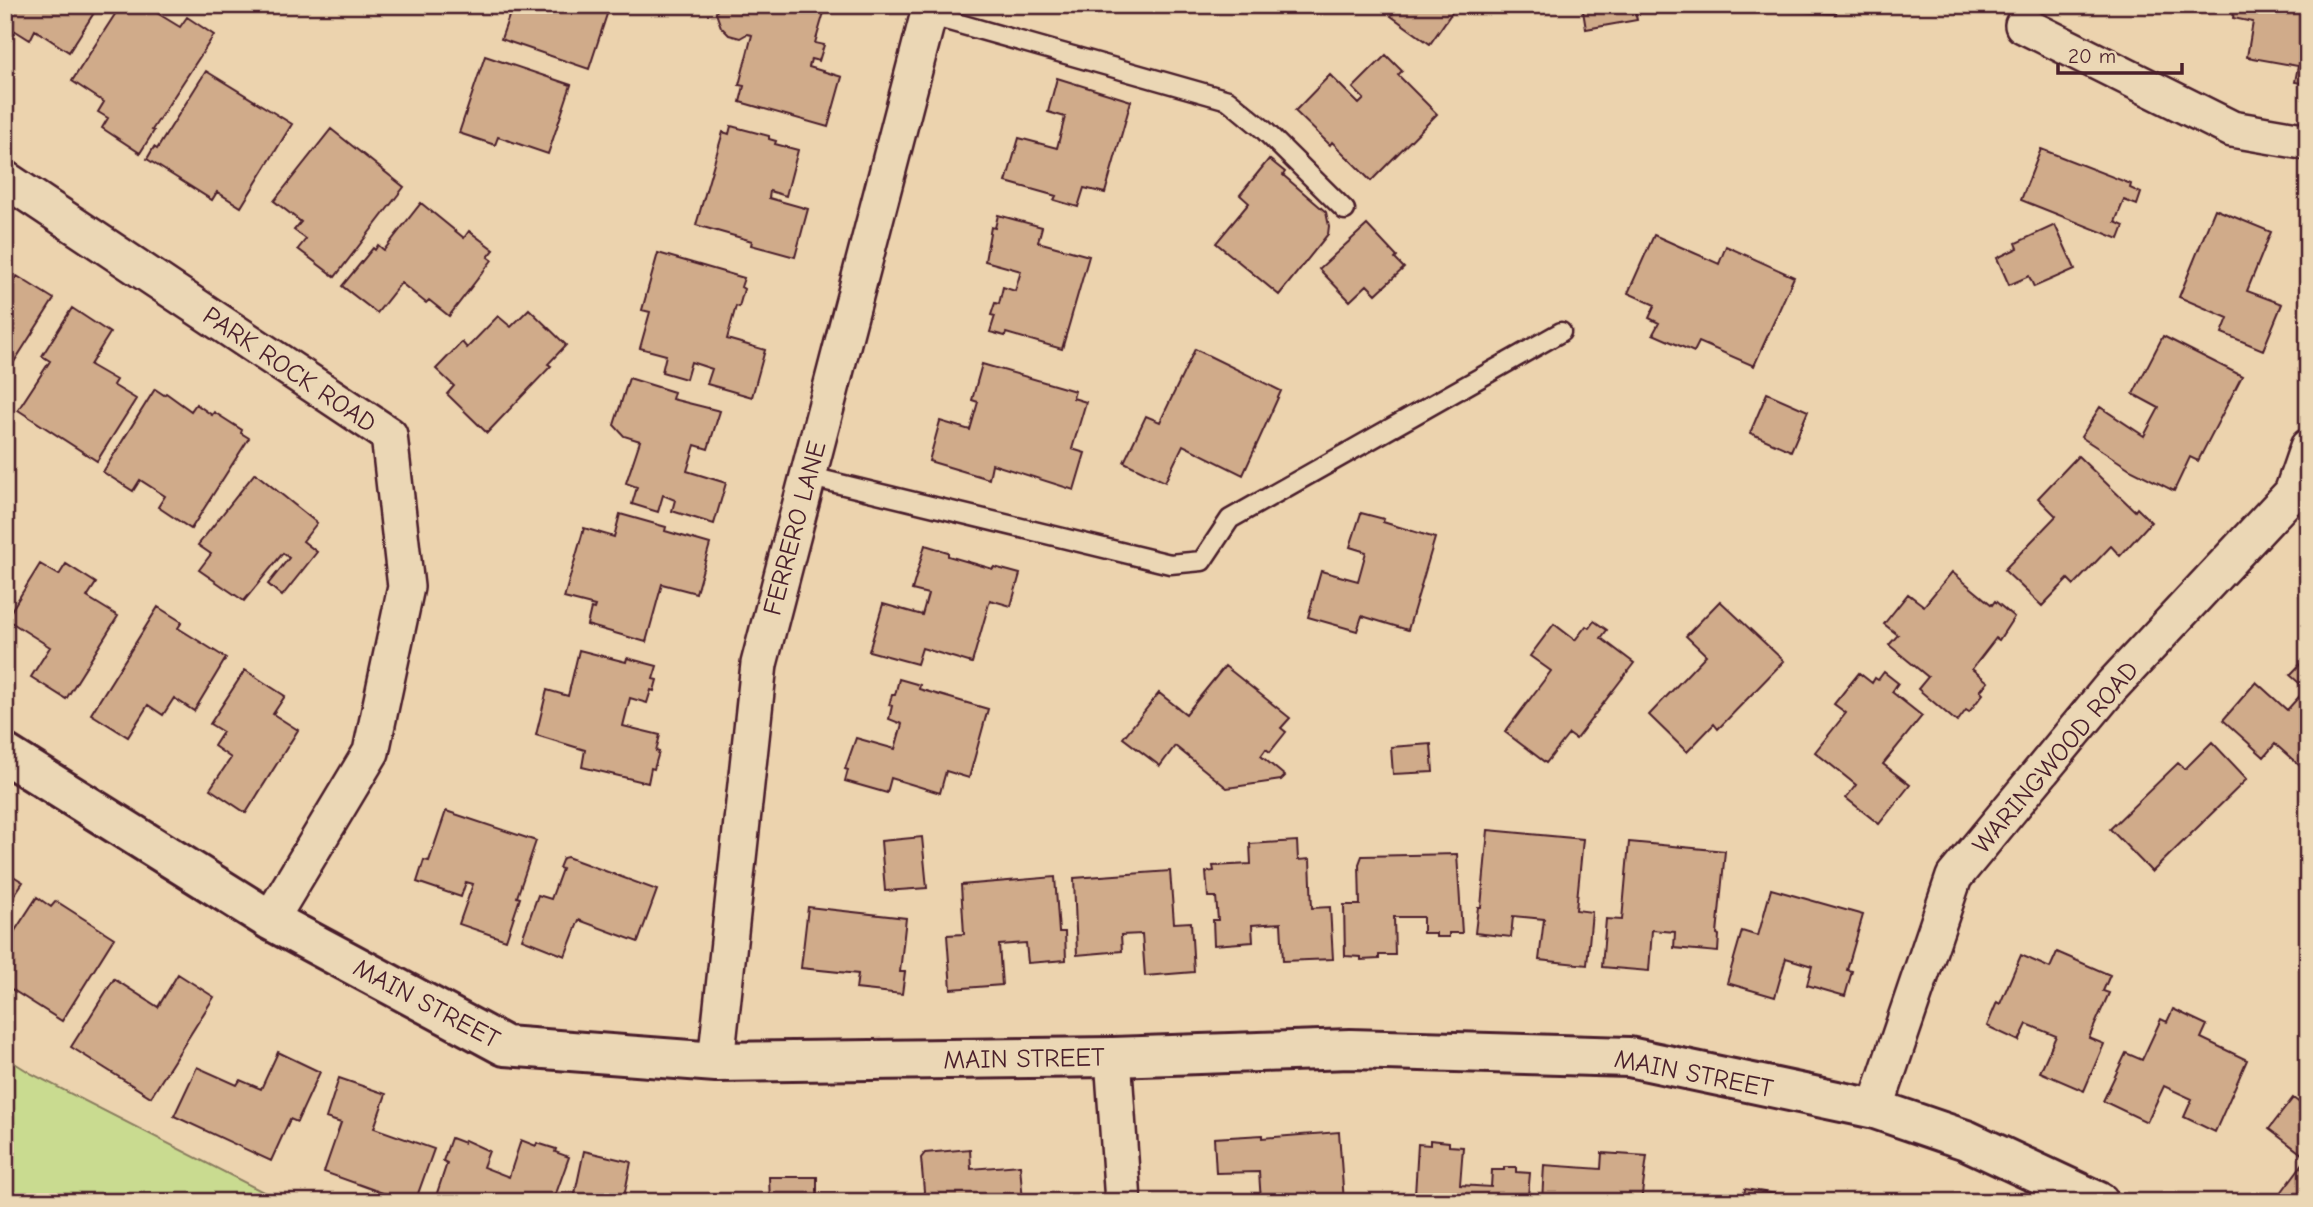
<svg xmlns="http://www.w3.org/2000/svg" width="2313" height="1207" viewBox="0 0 2313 1207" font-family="'Comic Neue',sans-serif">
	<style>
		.green { fill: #c9db90; stroke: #8a7d5e; stroke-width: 2 }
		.building { fill: #d0ab8a; stroke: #4a1f2b; stroke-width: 2 }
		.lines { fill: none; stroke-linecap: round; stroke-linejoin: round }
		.service-casing { stroke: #4a1f2b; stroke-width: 23 }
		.minor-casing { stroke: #4a1f2b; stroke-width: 40 }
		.tertiary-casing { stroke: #4a1f2b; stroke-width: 44 }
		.service { stroke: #ebd7b5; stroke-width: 18 }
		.minor { stroke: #ebd7b5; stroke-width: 35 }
		.tertiary { stroke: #ebd7b5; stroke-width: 38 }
		.labels { text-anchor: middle; stroke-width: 5; stroke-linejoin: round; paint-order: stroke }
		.street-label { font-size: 26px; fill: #4a1f2b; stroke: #ebd7b5 }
	</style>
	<rect width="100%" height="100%" fill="#ecd3ae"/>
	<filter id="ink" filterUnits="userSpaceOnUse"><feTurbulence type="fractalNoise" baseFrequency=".0143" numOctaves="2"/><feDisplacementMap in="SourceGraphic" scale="14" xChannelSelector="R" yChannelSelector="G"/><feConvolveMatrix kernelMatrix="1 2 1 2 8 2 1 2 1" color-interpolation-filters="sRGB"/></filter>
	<g filter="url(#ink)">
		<path class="green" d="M5,1057L32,1074L283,1202H5Z"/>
		<path class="building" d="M5,5H99L69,52L35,30L30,40L14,30L5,44Z
			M121,5H140L150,12L152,10L180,27L187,17L214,35L152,130L154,131L140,153L102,128L108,118L98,112L104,102L72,81Z
			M513,5H610L589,69L501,39Z
			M718,5H813L825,9L815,43L824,45L819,61L811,59L809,67L842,77L828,127L740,102L744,86L739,85L752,35L747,34L740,38L729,35L721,27L716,13Z
			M1399,5H1457L1430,44L1391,16Z
			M1582,5H1634L1637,20L1586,29Z
			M1788,5H1837L1836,14L1788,11Z
			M2235,5H2308V84L2295,82L2298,66L2247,57L2253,22L2233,18Z
			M1386,55L1402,71L1398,75L1437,114L1371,181L1332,142L1330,145L1295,111L1330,75L1359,104L1364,99L1353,88Z
			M485,56L571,85L548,154L498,137L495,145L459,133Z
			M206,71L292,124L241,207L217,192L212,200L147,159L154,147L157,149Z
			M1057,78L1131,101L1105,193L1084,188L1078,207L1054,200L1056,196L1006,182L1019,138L1057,148L1065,117L1048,112Z
			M731,126L769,136V139L776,141L775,144L798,150L786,196L770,191L769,198L808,209L795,257L751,245L752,241L696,225L723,132L729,134Z
			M331,129L404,187L335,277L298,249L306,239L294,230L301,222L274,201Z
			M2041,149L2131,184L2130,188L2141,193L2137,205L2124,200L2115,222L2124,226L2119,239L2021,200Z
			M1269,159L1285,172L1283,175L1326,212L1329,226L1328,234L1279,295L1216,243L1249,203L1240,195Z
			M421,203L464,238L469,231L494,250L488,257L492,260L449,316L429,300L426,303L401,283L377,313L342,286L373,248L375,250L378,245L384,250Z
			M2215,209L2271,232L2247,291L2282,304L2263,350L2222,333L2228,318L2179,297Z
			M998,215L1042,227L1038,242L1089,256L1062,349L1006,333L1005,336L990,332L995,316L991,315L995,303L999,304L1003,287L1015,291L1021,271L985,261L991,227L995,228Z
			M1367,225L1397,257L1395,259L1404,268L1376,294L1367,285L1350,301L1319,269Z
			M2055,225L2075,269L2034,287L2029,276L2009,285L1997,258L2018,248L2016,243Z
			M1654,235L1719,264L1726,246L1794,277L1754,366L1699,342L1694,352L1653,334L1659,323L1649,318L1655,305L1628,293Z
			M658,253L744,278L741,287L744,289L739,307L736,306L727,339L765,350L752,397L707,384L712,369L691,362L686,379L662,372L666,355L640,348L650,312L642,310Z
			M17,276L54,299L5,376V283L10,286Z
			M72,308L110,333L90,365L116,380L113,385L136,399L97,461L18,410L50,361L42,356Z
			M529,309L566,345L548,364L551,366L487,433L447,394L454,386L436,369L462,342L467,348L498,316L511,327Z
			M2163,336L2242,376L2198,461L2190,457L2174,491L2130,469L2081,437L2100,407L2144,436L2159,408L2133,394Z
			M1195,349L1281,391L1243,475L1183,445L1165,482L1124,462L1146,416L1160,422Z
			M982,364L1075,391L1073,398L1086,402L1072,449L1085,453L1074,490L992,464L989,479L929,461L940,421L970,430L978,402L972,400Z
			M629,378L674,392L672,399L720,411L708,449L695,445L687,471L726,483L714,524L672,511L675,500L663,495L658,512L632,504L637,487L626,483L640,441L624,436L614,425Z
			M155,389L164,395L166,393L191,411L196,404L212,415L214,412L242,430L241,433L249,438L191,529L158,507L165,496L140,480L133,491L103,472Z
			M1767,393L1808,411L1791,451L1750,433Z
			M2078,456L2135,511L2137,508L2151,522L2120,556L2111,546L2074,585L2068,579L2042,606L2004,570L2056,516L2038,498Z
			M255,473L317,523L303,541L317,552L282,596L268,584L289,558L283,553L244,601L199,570L211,554L198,545Z
			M1361,513L1384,519L1383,522L1435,538L1408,630L1362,616L1357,631L1308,617L1321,571L1358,581L1366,552L1350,547Z
			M620,514L666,527L665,531L710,544L696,593L662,584L646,642L587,625L591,608L594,609L595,606L564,598L584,528L614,537Z
			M925,545L948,552V556L993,569L994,567L1020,574L1011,606L990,600L972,663L922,648L917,664L869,651L883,604L922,615L928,594L912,590Z
			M40,564L59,575L66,564L96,583L87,597L118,616L66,699L31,677L50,647L6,619Z
			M1952,572L1992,605L1995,601L2014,617L1999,640L1996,638L1972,669L1988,682L1980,691L1983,694L1969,712L1966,710L1957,722L1918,689L1928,677L1889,645L1898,635L1884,624L1908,594L1924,606Z
			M1720,601L1784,661L1718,729L1714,724L1687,752L1649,715L1706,655L1686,636Z
			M158,607L182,622L178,628L226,658L194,711L174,698L163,715L148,705L128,737L91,714Z
			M1594,621L1607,630L1601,638L1634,663L1576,739L1569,734L1546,763L1505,732L1551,671L1530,656L1554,624L1575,640L1586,626L1589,628Z
			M579,650L626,662L627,658L657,666L653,679L657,680L654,691L651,690L647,703L630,698L623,726L660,735L656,751L659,752L654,769L651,768L648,783L582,767L585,750L536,735L547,690L568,696Z
			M2308,656V773L2275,744L2264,757L2223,720L2256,682L2287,710L2306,689L2290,675Z
			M1225,666L1290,718L1281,728L1286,732L1270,752L1266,749L1261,756L1285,776L1281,780L1227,788L1175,746L1160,766L1123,738L1159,693L1186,714Z
			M245,670L285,696L273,714L298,730L246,813L210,789L231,758L214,746L223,732L210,724Z
			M1884,672L1898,683L1892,692L1922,716L1883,764L1910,785L1879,824L1846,798L1856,785L1815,752L1846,713L1834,704L1859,673L1872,683L1875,678L1878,680Z
			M899,679L920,685L919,689L988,709L969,778L946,771L940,793L891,778L887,793L845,781L848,770L845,769L856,738L895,749L902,724L889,719L892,706L889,705L892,695H895Z
			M2212,742L2247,779L2152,872L2110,829L2178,763L2185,769Z
			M1431,744L1433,772L1393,774L1391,747Z
			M446,811L536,841L517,897L520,898L506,940L459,924L473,884L466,882L461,897L417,882L424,860L429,861Z
			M1488,830L1583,839L1576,910L1592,912L1587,965L1539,960L1544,919L1513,916L1511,937L1475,933L1478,907H1481Z
			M922,837L927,888L885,891L881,841Z
			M1297,841L1298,860L1310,859L1312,908L1330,907L1333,959L1283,961L1281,923L1252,925L1253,942L1214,945L1213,920H1218L1216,897H1208L1206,872L1214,871L1213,866L1251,864L1250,844Z
			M1629,842L1725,851L1717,934L1719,935L1718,952L1674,948L1675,932L1652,930L1649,971L1602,967L1606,919L1622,920Z
			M1457,854L1462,933H1449V937H1436V933H1423V917H1394L1395,955H1379V959L1361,960V957L1345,956L1344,905H1360L1359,864L1362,856Z
			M567,857L657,890L638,942L579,920L565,956L522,939L538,895L551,899L562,869L559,868L563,858Z
			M5,871L23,882L9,903L7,902L5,905Z
			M1170,871L1174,923L1191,922L1194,972L1145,976L1142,934L1121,935L1122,951L1077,955L1074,878Z
			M1055,877L1059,932H1065L1066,960L1028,963L1026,943L999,945L1002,985L951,989L947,935L964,934L961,885Z
			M1771,889L1863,915L1847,970L1852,971L1845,996L1807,985L1812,966L1786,958L1775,997L1727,983L1742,931L1758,936Z
			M37,897L51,907L56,901L114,938L62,1021L5,985V946Z
			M808,907L906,918L900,972H905L902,994L856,989L858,974L801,968Z
			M2057,952L2110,975L2103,991L2109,993L2089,1038L2104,1044L2084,1091L2040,1072L2056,1036L2027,1024L2019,1041L1987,1026L1997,1002L2000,1004L2021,955L2050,968Z
			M178,974L214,997L151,1097L71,1047L114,979L158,1007Z
			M2173,1009L2207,1025L2201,1038L2247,1060L2215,1132L2184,1117L2192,1099L2164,1086L2147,1122L2103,1101L2126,1053L2142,1060L2161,1019L2167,1022Z
			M278,1052L320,1072L297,1122L290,1119L271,1161L174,1116L197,1067L237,1085L240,1080L261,1089Z
			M339,1078L386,1094L374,1128L434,1149L415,1202H408L324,1172L341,1123L326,1118Z
			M2293,1098L2308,1109V1202H2274L2307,1158L2269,1129Z
			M1339,1132L1344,1202H1261L1259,1172L1216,1173L1214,1138L1262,1135V1138Z
			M451,1138L464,1143L465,1140L489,1151L483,1167L509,1177L521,1140L536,1146L537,1143L556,1149L555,1152L569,1157L553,1202L535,1200V1202H434L447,1163L443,1161Z
			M1430,1140L1449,1142V1146L1463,1147L1460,1185L1491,1187L1492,1170H1504V1167H1516V1172L1530,1173L1528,1196H1523V1202H1427L1428,1195H1415L1418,1144L1430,1145Z
			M970,1149L971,1169L1020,1165L1023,1202H925L921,1158L925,1153Z
			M584,1151L631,1162L623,1202H589L574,1198Z
			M1602,1153L1647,1156L1641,1202H1542L1544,1165L1601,1169Z
			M769,1177H817V1202H770Z
			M1745,1189L1795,1197L1794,1202H1743Z
			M702,1198H738V1202H702Z"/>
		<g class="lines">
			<g class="service-casing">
				<path id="service" d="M928,15L1228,100L1263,129L1345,210
					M807,476L1170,564L1202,561L1230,519L1561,332"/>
			</g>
			<g class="minor-casing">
				<path id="minor" d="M2023,25L2232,129L2308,142
					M5,179L389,435L406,587L371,752L270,920
					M1113,1057L1123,1202
					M716,1062L759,664L931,5
					M1875,1109L1954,877L2110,688L2292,493L2308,447"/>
			</g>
			<g class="tertiary-casing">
				<path id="tertiary" d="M5,754L270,920L505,1046L716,1062L1113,1057L1350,1049L1629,1057L1875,1109L1966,1140L2099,1202"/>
			</g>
			<use href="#service" class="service"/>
			<use href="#minor" class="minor"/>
			<use href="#tertiary" class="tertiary"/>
		</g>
	</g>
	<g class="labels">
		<g class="street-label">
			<text transform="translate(290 369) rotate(34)" y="9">PARK ROCK ROAD</text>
			<text transform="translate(794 528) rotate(-75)" y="9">FERRERO LANE</text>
			<text transform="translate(2055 757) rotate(-50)" y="9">WARINGWOOD ROAD</text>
			<text transform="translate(427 1003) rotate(28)" y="9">MAIN STREET</text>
			<text transform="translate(1024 1058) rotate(-1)" y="9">MAIN STREET</text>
			<text transform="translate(1694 1073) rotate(11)" y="9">MAIN STREET</text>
		</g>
	</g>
	<rect width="2313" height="1207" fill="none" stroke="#ebd7b5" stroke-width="28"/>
	<rect x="14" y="14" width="2285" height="1179" fill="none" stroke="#4a1f2b" stroke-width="2.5" filter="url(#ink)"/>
	<path d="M2058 63v10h124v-10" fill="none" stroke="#4a1f2b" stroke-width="3.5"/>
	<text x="2068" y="63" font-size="21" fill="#4a1f2b" stroke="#ebd7b5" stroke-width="5" paint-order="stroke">20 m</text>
</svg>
